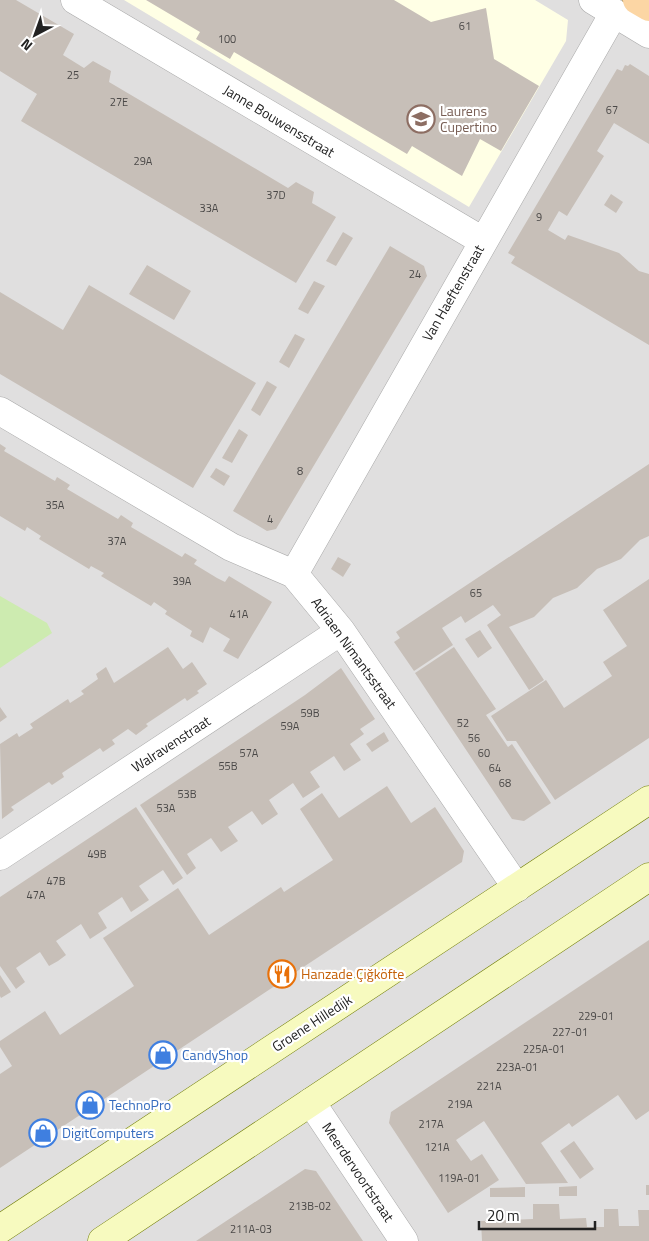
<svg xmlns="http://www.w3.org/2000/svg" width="649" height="1241" viewBox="0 0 649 1241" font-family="'Titillium Web',sans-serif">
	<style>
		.residential { fill: #e0dfdf }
		.education { fill: #ffffe5 }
		.grass { fill: #cdebb0 }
		.building { fill: #c7bfb8 }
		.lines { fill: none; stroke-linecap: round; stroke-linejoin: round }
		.street-casing { stroke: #a9a9a9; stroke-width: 29 }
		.secondary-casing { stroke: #707d05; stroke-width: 29 }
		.primary-casing { stroke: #a06b00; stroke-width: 29 }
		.street { stroke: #fff; stroke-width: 28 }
		.secondary { stroke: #f7fabf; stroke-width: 28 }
		.primary { stroke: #fcd6a4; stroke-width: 28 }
		.labels { text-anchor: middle; stroke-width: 4.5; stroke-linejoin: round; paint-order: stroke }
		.number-label { font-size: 11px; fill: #4b4948 }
		.education-label { font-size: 14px; fill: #785e54; stroke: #fff; text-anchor: start }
		.street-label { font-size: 14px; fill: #222; stroke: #fff }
		.food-label { font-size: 14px; fill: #c56008; stroke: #fff; text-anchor: start }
		.shop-label { font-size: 14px; fill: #366cbe; stroke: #fff; text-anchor: start }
	</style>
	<rect width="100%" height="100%" fill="#f2efe9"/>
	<path class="residential" d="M0,0H597L649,30V1241H0Z"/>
	<path class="education" d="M124,0H535L568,20L566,41L469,207Z"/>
	<path class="grass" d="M0,596L47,623L52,633L0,668Z"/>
	<path class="building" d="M0,0H16L74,34L63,55L84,68L93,61L111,71L109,82L131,95L288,188L296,182L314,192L312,203L336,217L296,283L21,121L37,94L0,71Z
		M146,0H394L431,22L486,8L494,59L539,86L501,151L480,139L462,176L412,146L407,154L234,52L230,59L196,39L200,32Z
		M630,64L649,76V144L614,123L597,151L604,156L567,216L559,211L548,230L565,240L568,235L619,253L639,271L649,274V345L511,263L515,257L508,253L617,69L622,71L625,65L628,66Z
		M611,194L623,202L616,213L604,205Z
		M343,232L353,238L336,266L326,261Z
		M390,246L424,266L427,276L276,529L267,531L233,511Z
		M147,265L191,291L174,320L129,294Z
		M314,281L325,286L308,314L298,309Z
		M89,285L256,383L193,488L0,374V292L63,330Z
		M295,334L305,339L289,368L279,362Z
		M267,381L277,387L260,416L251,410Z
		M239,429L248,435L232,463L222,458Z
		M0,444L6,448L4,451L55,481L57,477L70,485L67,489L118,519L121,515L133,523L131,527L182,557L185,553L197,560L194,564L217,578L225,582L229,576L272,602L238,659L223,651L230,639L210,627L203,643L190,636L192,631L165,614L167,611L154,602L151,606L101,576L104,573L91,566L89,569L39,539L41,536L27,527L25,531L0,516Z
		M649,464V536L640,540L621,559L597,569L577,588L553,598L534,617L509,627L544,680L529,690L487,625L501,615L493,605L465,623L461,616L442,628L453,645L414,671L394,642L400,638L396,632Z
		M216,468L230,476L224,486L210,477Z
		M338,557L351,564L343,577L331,569Z
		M649,579V738L555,800L516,741H507L491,716L546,680L564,708L612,676L603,662L627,646L603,610Z
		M480,630L492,648L478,658L465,639Z
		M168,647L183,669L192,662L207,684L197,691L199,693L187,701L185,698L146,724L148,726L136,735L128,729L112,740L115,744L103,752L100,748L62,773L64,777L52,785L49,782L11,807L14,810L2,819L0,744L17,733L19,737L33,728L30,724L68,699L70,703L84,694L81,691L98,679L96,674L106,667L114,683Z
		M454,647L496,709L486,715L508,747L512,744L551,803L524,821L512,819L415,673Z
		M341,668L375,719L360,729L364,734L350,744L361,760L344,771L334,756L310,772L320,787L303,798L293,783L269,800L278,814L262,825L252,811L228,827L238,841L221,852L211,838L187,854L196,868L187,875L140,805L305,695Z
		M0,707L7,717L0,722Z
		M384,732L389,741L372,752L366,744Z
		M387,786L411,823L435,807L464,851L462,862L0,1168V1074L12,1066L0,1047V1041L45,1011L60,1035L134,986L103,938L178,888L209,935L281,887L284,892L333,860L300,809L322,793L339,818Z
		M136,807L183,878L173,885L163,870L139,886L149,900L131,912L122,897L98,913L107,928L90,939L81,924L56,941L66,955L58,961L49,966L40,952L16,968L25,982L16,989L0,966V897Z
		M649,940V1111L636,1120L618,1095L572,1127L569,1123L541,1143L568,1183L526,1184L484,1121L456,1140L471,1161L482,1154L499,1180L448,1213L389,1123L391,1112Z
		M0,975L11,992L1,998L0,996Z
		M574,1141L594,1169L580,1179L560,1151Z
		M305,1169L316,1171L363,1241H196Z
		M646,1185H649V1195H646Z
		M577,1186V1196H559V1187Z
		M525,1187V1197H490V1188Z
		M533,1204H559L560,1219L586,1218L587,1227H604V1209H618L619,1226H639L638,1210H649V1241H482L481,1221L533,1219Z"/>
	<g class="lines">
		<g class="street-casing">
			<path id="street" d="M75,0L483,241
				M593,0L649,34
				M0,411L231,547L294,574L341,631L517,888
				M294,574L614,13
				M0,856L341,631
				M311,1102L404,1241"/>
		</g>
		<g class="secondary-casing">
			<path id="secondary" d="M0,1229L649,800
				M102,1241L649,877"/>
		</g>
		<g class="primary-casing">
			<path id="primary" d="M637,0L649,7"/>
		</g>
		<use href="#street" class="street"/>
		<use href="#secondary" class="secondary"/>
		<use href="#primary" class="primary"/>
	</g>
	<defs>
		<g id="school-ring" transform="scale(1.4375)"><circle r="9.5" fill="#fff" stroke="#8d6e63" stroke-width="1.5"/><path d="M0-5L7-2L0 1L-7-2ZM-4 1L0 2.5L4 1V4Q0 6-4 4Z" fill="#8d6e63"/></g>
		<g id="restaurant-ring" transform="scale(1.4375)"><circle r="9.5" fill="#fff" stroke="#e8710a" stroke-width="1.5"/><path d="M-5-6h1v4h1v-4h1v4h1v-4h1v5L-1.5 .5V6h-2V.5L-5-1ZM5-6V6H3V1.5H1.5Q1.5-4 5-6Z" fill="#e8710a"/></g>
		<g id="shop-ring" transform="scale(1.4375)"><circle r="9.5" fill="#fff" stroke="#3f7fe0" stroke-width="1.5"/><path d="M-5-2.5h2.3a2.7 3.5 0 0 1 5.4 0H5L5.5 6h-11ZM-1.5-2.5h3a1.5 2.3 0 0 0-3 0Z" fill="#3f7fe0"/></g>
	</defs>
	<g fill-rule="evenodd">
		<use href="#school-ring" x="421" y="119"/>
		<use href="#restaurant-ring" x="282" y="974"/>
		<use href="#shop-ring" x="163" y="1055"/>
		<use href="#shop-ring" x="90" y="1105"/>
		<use href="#shop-ring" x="43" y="1133"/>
	</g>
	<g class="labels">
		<g class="number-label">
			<text x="465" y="30">61</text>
			<text x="227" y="43">100</text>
			<text x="73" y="79">25</text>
			<text x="119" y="106">27E</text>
			<text x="612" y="114">67</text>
			<text x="143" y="165">29A</text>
			<text x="276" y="199">37D</text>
			<text x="209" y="212">33A</text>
			<text x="539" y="221">9</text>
			<text x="415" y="278">24</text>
			<text x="300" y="475">8</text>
			<text x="55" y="509">35A</text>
			<text x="270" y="523">4</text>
			<text x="117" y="545">37A</text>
			<text x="182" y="585">39A</text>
			<text x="476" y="597">65</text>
			<text x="239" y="618">41A</text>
			<text x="310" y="717">59B</text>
			<text x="463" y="727">52</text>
			<text x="290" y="730">59A</text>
			<text x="474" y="742">56</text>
			<text x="249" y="757">57A</text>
			<text x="484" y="757">60</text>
			<text x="228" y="770">55B</text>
			<text x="495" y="772">64</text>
			<text x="505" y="787">68</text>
			<text x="187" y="798">53B</text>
			<text x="166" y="812">53A</text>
			<text x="97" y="858">49B</text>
			<text x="56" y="885">47B</text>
			<text x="36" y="899">47A</text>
			<text x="596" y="1020">229-01</text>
			<text x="570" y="1036">227-01</text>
			<text x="544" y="1053">225A-01</text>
			<text x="517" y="1071">223A-01</text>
			<text x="489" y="1090">221A</text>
			<text x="460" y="1108">219A</text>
			<text x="431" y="1128">217A</text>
			<text x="437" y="1151">121A</text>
			<text x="459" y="1182">119A-01</text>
			<text x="310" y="1210">213B-02</text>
			<text x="251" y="1233">211A-03</text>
		</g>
		<g class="education-label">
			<text x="440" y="116">Laurens<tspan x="440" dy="16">Cupertino</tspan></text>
		</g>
		<g class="street-label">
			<text transform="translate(279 121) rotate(31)" y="5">Janne Bouwensstraat</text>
			<text transform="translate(453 293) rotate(-60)" y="5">Van Haeftenstraat</text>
			<text transform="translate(354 653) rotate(54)" y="5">Adriaen Nimantsstraat</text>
			<text transform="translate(171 744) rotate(-33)" y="5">Walravenstraat</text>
			<text transform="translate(312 1023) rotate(-33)" y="5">Groene Hilledijk</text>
			<text transform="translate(358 1172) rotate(56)" y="5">Meerdervoortstraat</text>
		</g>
		<g class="food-label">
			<text x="301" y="979">Hanzade Çiğköfte</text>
		</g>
		<g class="shop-label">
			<text x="182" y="1060">CandyShop</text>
			<text x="109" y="1110">TechnoPro</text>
			<text x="62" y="1138">DigitComputers</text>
		</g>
	</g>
	<g transform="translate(35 35) rotate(221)" stroke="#ffffff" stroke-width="4" paint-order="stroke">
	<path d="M0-4L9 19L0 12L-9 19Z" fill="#222222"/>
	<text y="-8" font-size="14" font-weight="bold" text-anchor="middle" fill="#222222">N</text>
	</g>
	<path d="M479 1221v8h116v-8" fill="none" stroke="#222222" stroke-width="2.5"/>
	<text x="487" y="1221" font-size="15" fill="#222222" stroke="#ffffff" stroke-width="4" paint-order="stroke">20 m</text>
</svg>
